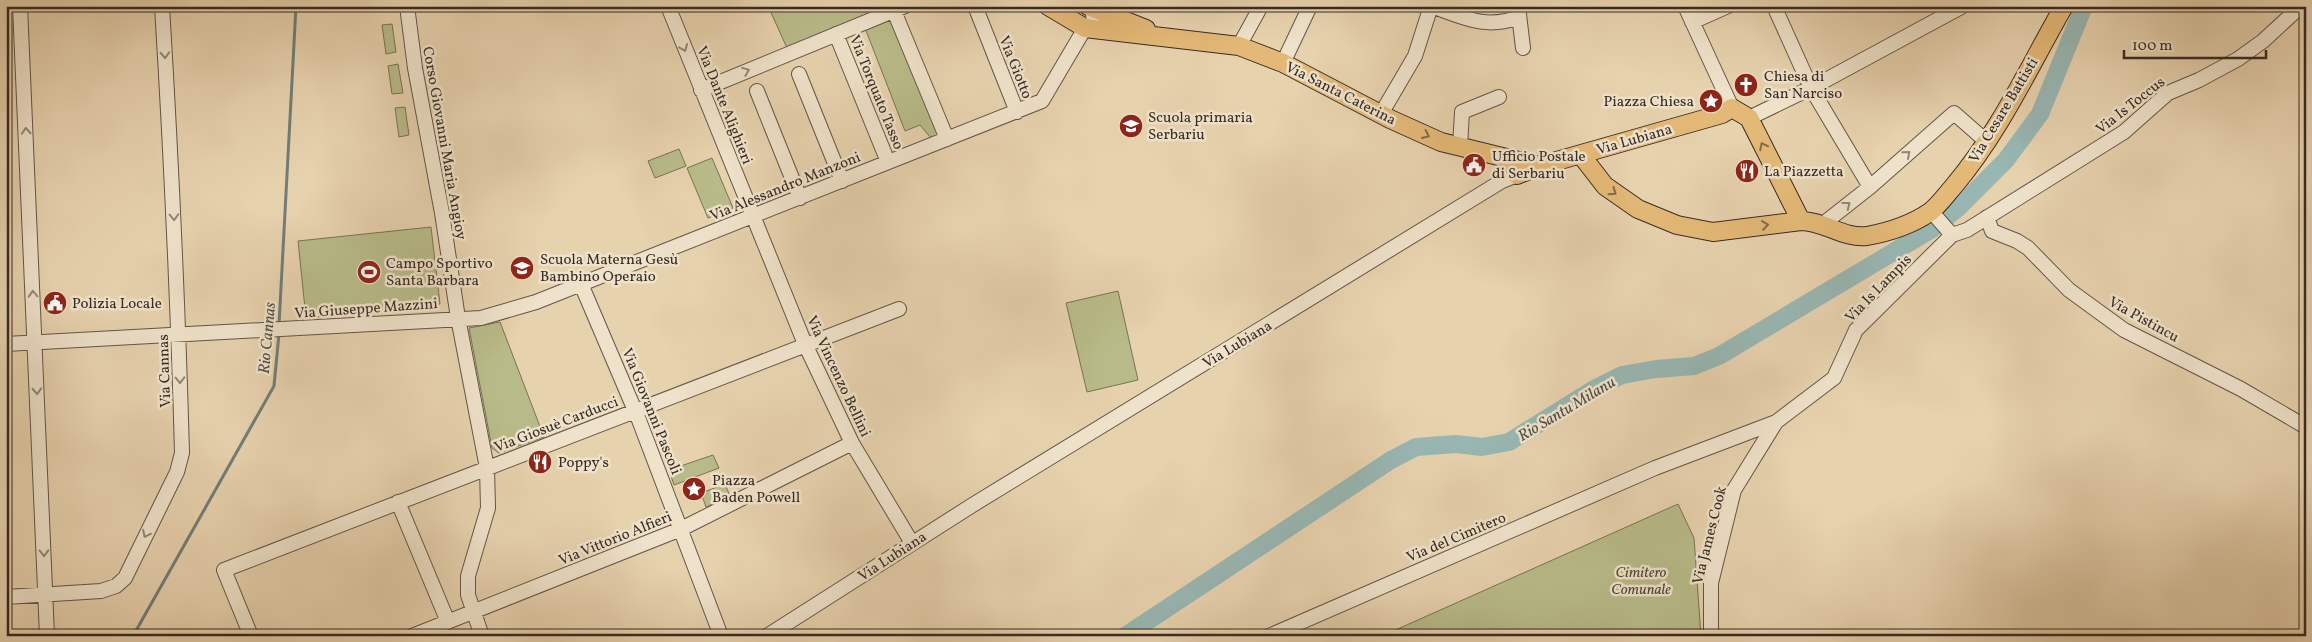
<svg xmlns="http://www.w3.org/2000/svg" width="2312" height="642" viewBox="0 0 2312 642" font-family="Vollkorn,serif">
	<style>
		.green { fill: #b8bb89; stroke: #787356 }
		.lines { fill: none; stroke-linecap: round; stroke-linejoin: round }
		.stream { stroke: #717e79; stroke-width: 3 }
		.river { stroke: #98b6b2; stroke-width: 18 }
		.minor-casing { stroke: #635546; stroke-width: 16 }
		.major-casing { stroke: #372b23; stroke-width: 20 }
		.minor { stroke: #efe2ca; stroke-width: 14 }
		.major { stroke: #e4b977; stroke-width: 18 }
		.oneway { stroke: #938676 }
		.oneway2 { stroke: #856b49 }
		.labels { text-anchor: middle; stroke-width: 5; stroke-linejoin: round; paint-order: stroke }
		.street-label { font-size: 15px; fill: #372b23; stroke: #efe2ca }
		.poi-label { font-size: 15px; fill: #372b23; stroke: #efe2ca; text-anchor: start }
		.park-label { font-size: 15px; font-style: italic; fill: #514837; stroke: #efe2ca }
		.water-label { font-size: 16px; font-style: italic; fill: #4f4e47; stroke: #efe2ca }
	</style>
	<rect width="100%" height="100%" fill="#e7d2ae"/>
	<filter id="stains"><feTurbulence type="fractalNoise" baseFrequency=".004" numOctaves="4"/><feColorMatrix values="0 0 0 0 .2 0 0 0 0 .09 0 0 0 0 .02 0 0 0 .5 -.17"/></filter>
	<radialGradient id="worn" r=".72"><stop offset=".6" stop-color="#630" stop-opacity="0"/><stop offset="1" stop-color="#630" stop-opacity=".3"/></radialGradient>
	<path class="green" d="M768,6H876L872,13L787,48Z
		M891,17L938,135L931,138L920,125L905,131L865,28Z
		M392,24L396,52L386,54L382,25Z
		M398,64L403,93L392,94L388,66Z
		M405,107L409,135L399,137L395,108Z
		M679,149L686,166L655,178L648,161Z
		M712,158L733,208L708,218L687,168Z
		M431,227L440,304L306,318L298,241Z
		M1118,291L1138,380L1087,392L1066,303Z
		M500,322L544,437L499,453L492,448L469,328Z
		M713,455L719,468L674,485L669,470Z
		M725,484L730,496L706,507L701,493Z
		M1678,504L1694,538L1701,636H1382Z"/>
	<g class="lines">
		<path class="stream" d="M279,325L296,6
			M133,636L274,386L279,334"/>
		<path class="river" d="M1125,636L1391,460L1416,447L1456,444L1482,447L1509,442L1596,388L1622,375L1656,369L1694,366L1719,356L1932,229L1958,208L2006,160L2040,114L2084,6"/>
		<g class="minor-casing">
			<path id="minor" d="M20,6L47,636
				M407,6L415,68L442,213L458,318L487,468L488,508L468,576V595L482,636
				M668,6L805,344L852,443L912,543
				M975,6L1017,112
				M1431,6C1463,17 1485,30 1519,17
				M1518,6L1523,48
				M1685,6L1732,108
				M1774,6L1811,88L1870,187
				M894,11L947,139
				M1692,22L1728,6
				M836,34L888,162
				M1239,46L1261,6
				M1283,63L1310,6
				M799,74L842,181
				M701,90L905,6
				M757,91L800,198
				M1381,114L1415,56L1431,6
				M1749,118L1811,88L1961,7
				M1460,147L1462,112L1499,97
				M1931,211L1952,235L1967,230L2124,132L2168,93L2199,80L2238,59L2263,41L2301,6
				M1987,217L1992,231L2017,241L2028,248L2069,290L2124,330L2241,389L2306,427
				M1823,224L1870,187L1954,113L1987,142
				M581,284L639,420L721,636
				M6,344L481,318L536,302L1042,101L1085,28L1094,22L1092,7
				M398,502L448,622
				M6,597L101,591L116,586L125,578L177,472L182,453C178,304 171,155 162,6
				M251,636L224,570L899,309
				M412,636L681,529L852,443
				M767,636L971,506L1502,181L1517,175
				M1269,636L1655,468L1776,422L1834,378L1856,330L1952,235
				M1711,636V583L1734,490L1776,422"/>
		</g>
		<g class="major-casing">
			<path id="major" d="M1048,6L1085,28L1239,46L1283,63L1390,119L1441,142L1539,166
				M1088,6L1146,29
				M1581,155L1605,186L1638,209L1677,225L1713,232L1801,221C1824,221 1844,239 1867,236C1889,232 1911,225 1930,212C1938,206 1946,195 1953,187C1999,133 2029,67 2064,6
				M1510,159L1517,175L1539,166L1722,114L1732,108L1749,118L1801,221"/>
		</g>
		<use href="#minor" class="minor"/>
		<use href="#major" class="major"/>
	</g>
	<defs><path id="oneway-chevron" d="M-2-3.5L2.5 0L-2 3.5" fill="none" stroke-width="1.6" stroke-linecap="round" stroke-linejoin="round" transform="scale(1.25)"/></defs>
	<g class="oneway">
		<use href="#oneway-chevron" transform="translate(684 48) rotate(68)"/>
		<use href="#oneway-chevron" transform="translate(165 55) rotate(87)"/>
		<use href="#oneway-chevron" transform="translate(746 71) rotate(-22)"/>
		<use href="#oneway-chevron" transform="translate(26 131) rotate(-93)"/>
		<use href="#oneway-chevron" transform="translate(1907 154) rotate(-41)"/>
		<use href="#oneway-chevron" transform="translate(1847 205) rotate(-38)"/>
		<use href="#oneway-chevron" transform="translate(174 217) rotate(88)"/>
		<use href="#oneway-chevron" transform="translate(33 294) rotate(-92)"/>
		<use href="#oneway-chevron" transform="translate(180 380) rotate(89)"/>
		<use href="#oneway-chevron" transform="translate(37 391) rotate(87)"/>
		<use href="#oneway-chevron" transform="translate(146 534) rotate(116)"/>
		<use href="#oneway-chevron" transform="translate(44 553) rotate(89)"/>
	</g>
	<g class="oneway2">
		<use href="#oneway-chevron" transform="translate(1426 135) rotate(24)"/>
		<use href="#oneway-chevron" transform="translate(1763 146) rotate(-117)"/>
		<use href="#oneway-chevron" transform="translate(1613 192) rotate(35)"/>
		<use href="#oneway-chevron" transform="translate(1765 225) rotate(-8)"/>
	</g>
	<defs>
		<g id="church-disc" transform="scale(1.25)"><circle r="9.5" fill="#8f2418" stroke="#efe2ca"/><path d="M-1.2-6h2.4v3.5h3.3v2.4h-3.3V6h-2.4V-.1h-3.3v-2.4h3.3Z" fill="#fff"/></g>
		<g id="sight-disc" transform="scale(1.25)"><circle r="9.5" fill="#8f2418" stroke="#efe2ca"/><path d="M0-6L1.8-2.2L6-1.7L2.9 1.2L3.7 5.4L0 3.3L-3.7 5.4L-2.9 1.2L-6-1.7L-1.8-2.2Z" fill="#fff"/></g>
		<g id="school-disc" transform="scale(1.25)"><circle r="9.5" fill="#8f2418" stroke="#efe2ca"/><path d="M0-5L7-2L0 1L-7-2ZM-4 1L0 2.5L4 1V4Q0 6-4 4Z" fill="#fff"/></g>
		<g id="civic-disc" transform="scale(1.25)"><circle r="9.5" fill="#8f2418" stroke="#efe2ca"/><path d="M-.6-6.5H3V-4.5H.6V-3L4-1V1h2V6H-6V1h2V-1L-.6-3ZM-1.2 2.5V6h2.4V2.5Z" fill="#fff"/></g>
		<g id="restaurant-disc" transform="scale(1.25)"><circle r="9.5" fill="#8f2418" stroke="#efe2ca"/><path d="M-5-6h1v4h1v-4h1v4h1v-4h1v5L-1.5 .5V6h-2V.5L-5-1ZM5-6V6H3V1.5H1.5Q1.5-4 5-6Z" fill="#fff"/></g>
		<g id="stadium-disc" transform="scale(1.25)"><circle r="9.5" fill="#8f2418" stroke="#efe2ca"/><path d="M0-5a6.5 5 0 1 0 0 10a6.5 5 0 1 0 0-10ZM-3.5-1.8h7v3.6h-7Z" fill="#fff"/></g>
	</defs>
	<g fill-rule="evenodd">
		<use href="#church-disc" x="1746" y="85"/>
		<use href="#sight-disc" x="1711" y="101"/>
		<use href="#school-disc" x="1131" y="126"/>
		<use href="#civic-disc" x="1474" y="165"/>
		<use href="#restaurant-disc" x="1747" y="171"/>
		<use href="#school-disc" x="522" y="268"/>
		<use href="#stadium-disc" x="369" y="272"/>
		<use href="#civic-disc" x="55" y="303"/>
		<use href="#restaurant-disc" x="540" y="462"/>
		<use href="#sight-disc" x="694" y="489"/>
	</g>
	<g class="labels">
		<g class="street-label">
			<text transform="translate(1016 67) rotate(68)" y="5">Via Giotto</text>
			<text transform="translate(877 92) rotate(68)" y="5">Via Torquato Tasso</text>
			<text transform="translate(1341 93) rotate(27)" y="5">Via Santa Caterina</text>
			<text transform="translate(725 105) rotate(68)" y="5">Via Dante Alighieri</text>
			<text transform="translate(2130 105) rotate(-38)" y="5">Via Is Toccus</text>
			<text transform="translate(2003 110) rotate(-59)" y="5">Via Cesare Battisti</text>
			<text transform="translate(1634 139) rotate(-16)" y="5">Via Lubiana</text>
			<text transform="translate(445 143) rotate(80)" y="5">Corso Giovanni Maria Angioy</text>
			<text transform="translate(785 186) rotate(-22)" y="5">Via Alessandro Manzoni</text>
			<text transform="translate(1878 288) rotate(-46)" y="5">Via Is Lampis</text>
			<text transform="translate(366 308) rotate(-4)" y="5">Via Giuseppe Mazzini</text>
			<text transform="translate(2144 319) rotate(29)" y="5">Via Pistincu</text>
			<text transform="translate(1237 344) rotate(-31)" y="5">Via Lubiana</text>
			<text transform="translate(164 371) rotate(-92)" y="5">Via Cannas</text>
			<text transform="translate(839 376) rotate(65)" y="5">Via Vincenzo Bellini</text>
			<text transform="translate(652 411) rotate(68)" y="5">Via Giovanni Pascoli</text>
			<text transform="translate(556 424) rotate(-21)" y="5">Via Giosuè Carducci</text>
			<text transform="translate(1709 535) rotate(-76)" y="5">Via James Cook</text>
			<text transform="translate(1456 537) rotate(-23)" y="5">Via del Cimitero</text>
			<text transform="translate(615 538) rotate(-22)" y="5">Via Vittorio Alfieri</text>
			<text transform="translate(892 556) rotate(-33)" y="5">Via Lubiana</text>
		</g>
		<g class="poi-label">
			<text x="1764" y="81">Chiesa di<tspan x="1764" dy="17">San Narciso</tspan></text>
			<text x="1694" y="106" text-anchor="end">Piazza Chiesa</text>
			<text x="1148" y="122">Scuola primaria<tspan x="1148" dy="17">Serbariu</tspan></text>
			<text x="1492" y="161">Ufficio Postale<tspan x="1492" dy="17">di Serbariu</tspan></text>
			<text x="1764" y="176">La Piazzetta</text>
			<text x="540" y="264">Scuola Materna Gesù<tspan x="540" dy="17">Bambino Operaio</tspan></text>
			<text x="386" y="268">Campo Sportivo<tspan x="386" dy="17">Santa Barbara</tspan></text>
			<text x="72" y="308">Polizia Locale</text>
			<text x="558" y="467">Poppy's</text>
			<text x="712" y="485">Piazza<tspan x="712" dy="17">Baden Powell</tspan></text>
		</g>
		<g class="park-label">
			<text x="1641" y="577">Cimitero<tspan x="1641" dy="17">Comunale</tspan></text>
		</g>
		<g class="water-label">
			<text transform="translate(266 338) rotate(-85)" y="6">Rio Cannas</text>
			<text transform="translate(1566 408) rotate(-31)" y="6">Rio Santu Milanu</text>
		</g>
	</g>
	<rect width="2312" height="642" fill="none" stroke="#e7d2ae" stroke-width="25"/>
	<rect x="8" y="8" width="2297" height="627" fill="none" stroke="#372b23" stroke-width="2.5"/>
	<rect x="12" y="12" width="2287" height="617" fill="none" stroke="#372b23"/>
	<path d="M2124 50v8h142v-8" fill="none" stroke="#372b23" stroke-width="2.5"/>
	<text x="2132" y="50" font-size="15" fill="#372b23" stroke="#efe2ca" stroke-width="4" paint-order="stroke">100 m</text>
	<rect width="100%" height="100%" filter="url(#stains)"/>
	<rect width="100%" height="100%" fill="url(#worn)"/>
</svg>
